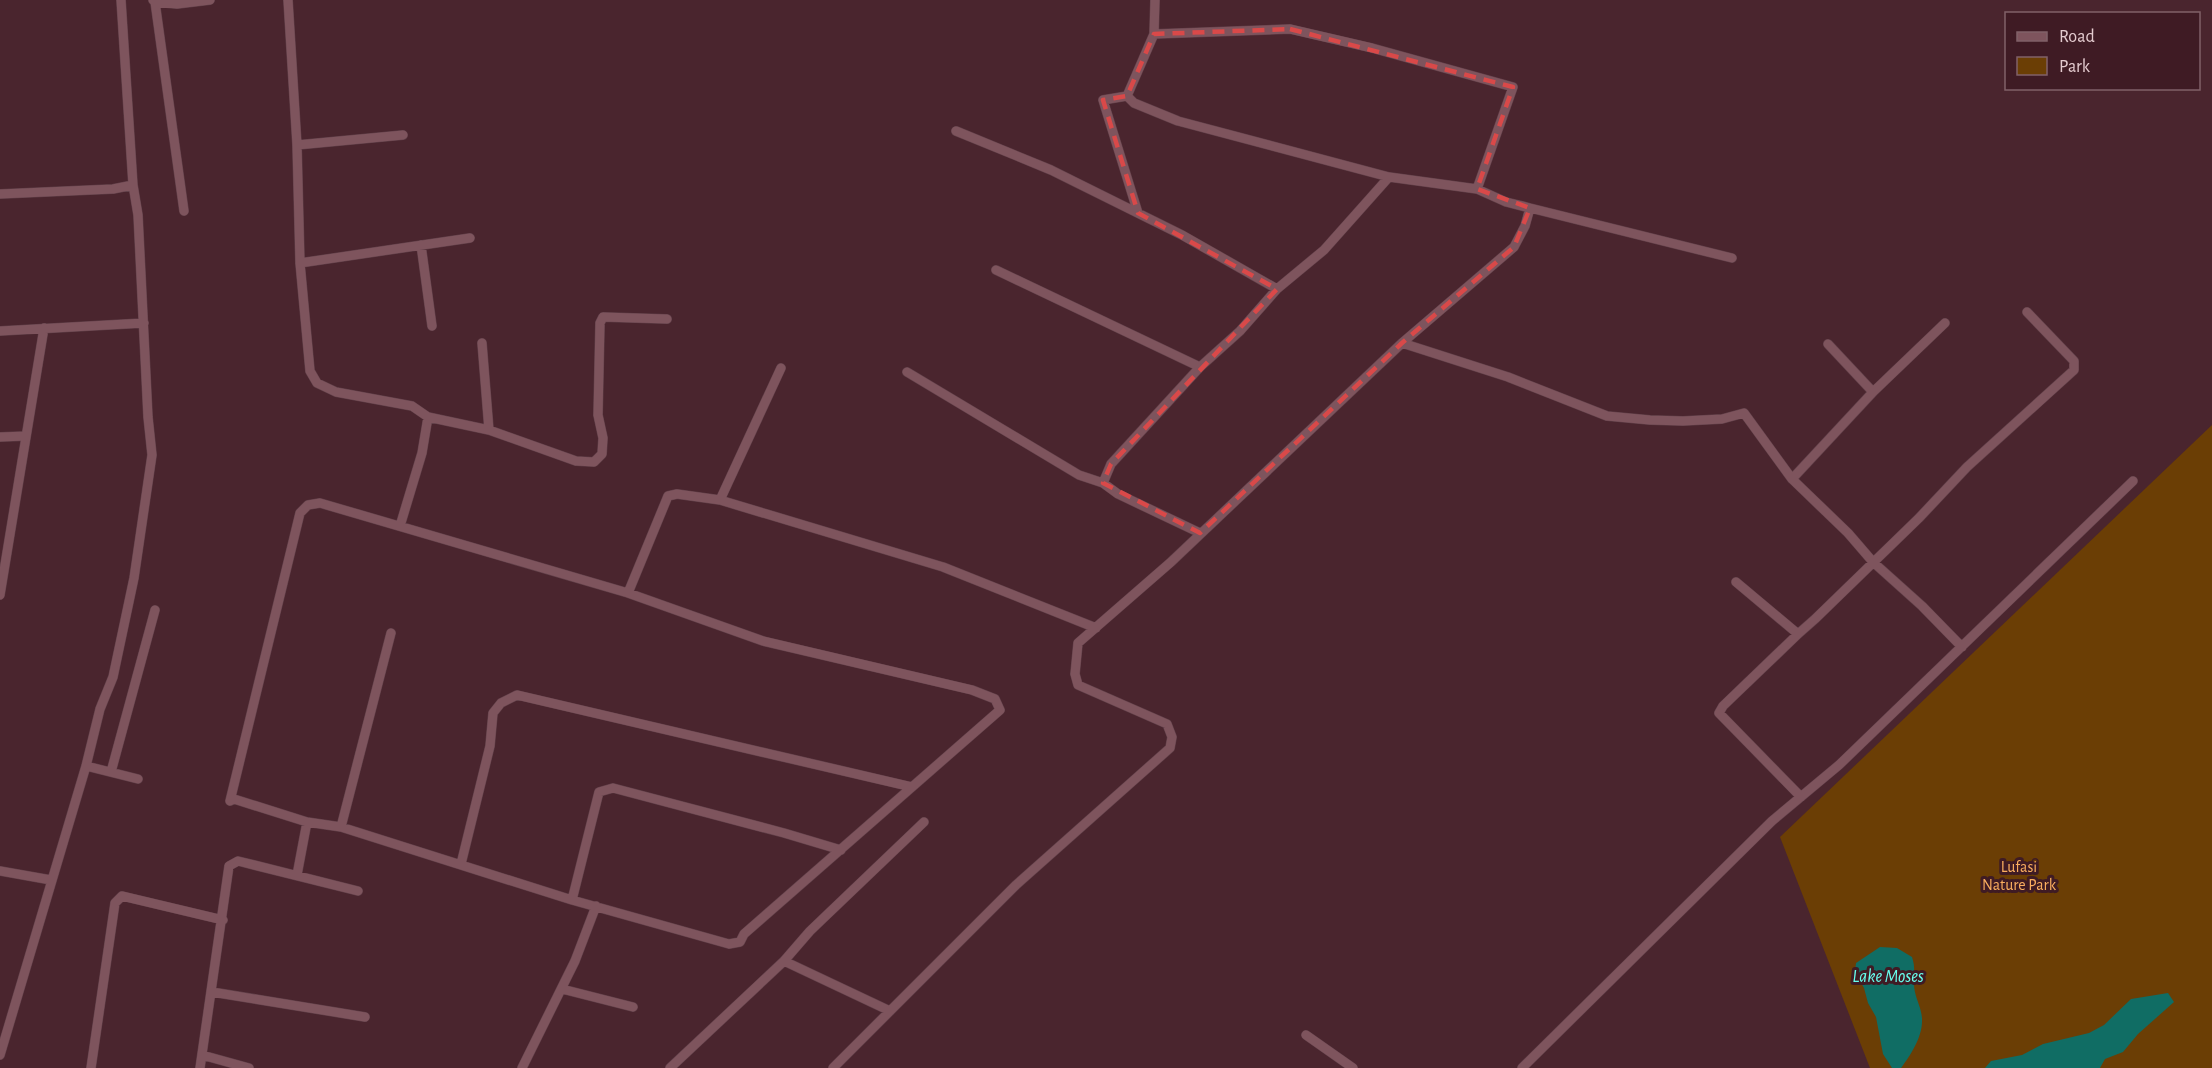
<svg xmlns="http://www.w3.org/2000/svg" width="2212" height="1068" viewBox="0 0 2212 1068" font-family="'Alegreya Sans',sans-serif">
	<style>
		.green { fill: #6b3e05 }
		.water { fill: #106d64 }
		.lines { fill: none; stroke-linecap: round; stroke-linejoin: round }
		.minor-casing { stroke: #62414a; stroke-width: 10 }
		.minor { stroke: #7e545d; stroke-width: 9 }
		.marked { fill: none; stroke: #d94949; stroke-width: 4.5; stroke-dasharray: 12 8; stroke-linejoin: round }
		.labels { text-anchor: middle; stroke-width: 6; stroke-linejoin: round; paint-order: stroke }
		.park-label { font-size: 16px; fill: #fbae5f; stroke: #3f1b24 }
		.water-label { font-size: 18px; font-style: italic; fill: #67ffee; stroke: #3f1b24 }
	</style>
	<rect width="100%" height="100%" fill="#4a252e"/>
	<path class="green" d="M2212,425V1068H1870L1780,837Z"/>
	<path class="water" d="M1880,947L1897,948L1912,957C1916,970 1913,972 1914,984C1914,994 1919,1003 1921,1012C1926,1032 1912,1053 1901,1068H1892L1883,1054L1876,1017L1868,1003L1864,988L1855,972L1856,963Z
		M2168,993L2174,1002L2138,1034L2123,1052L2105,1059L2100,1068H1985L1991,1061L2022,1055L2043,1044L2089,1033L2104,1025L2131,999Z"/>
	<g class="lines">
		<g class="minor-casing">
			<path id="minor" d="M153,0L155,2L184,211
				M288,0L297,145L300,263L310,371L317,383L336,392L412,406L428,417L489,430L576,461L594,462L602,454L603,438L598,415L600,323L603,317L667,319
				M1155,0L1154,34L1127,96L1134,103L1178,121L1389,177L1477,189L1506,202L1530,208L1732,258
				M155,2L177,4L210,0
				M1154,34L1290,29L1372,48L1513,87L1477,189
				M1127,96L1103,100L1138,213
				M956,131L1051,170L1182,235L1277,289
				M297,145L403,135
				M0,194L113,189L133,185
				M421,245L432,326
				M300,263L470,238
				M996,270L1200,367
				M0,331L144,323
				M482,343L489,430
				M1402,343L1508,377L1607,416L1650,420L1683,421L1722,419L1744,413L1792,479L1848,533L1873,562L1922,606L1962,647
				M1828,344L1873,392
				M907,372L1079,475L1103,483L1118,494L1200,533
				M0,437L26,436
				M1792,479L1873,392L1945,323
				M1103,483L1111,464L1200,367L1240,331L1277,289L1324,250L1389,177
				M720,500L781,368
				M320,503L628,593L763,641L972,690L995,699L1000,710L744,934L740,942L729,944L572,900L341,827L307,822L234,799L230,801L300,513L308,505Z
				M400,526L422,453L428,417
				M1736,582L1798,634L1815,619L1919,518L1967,467L2074,370V361L2027,312
				M628,593L668,496L677,494L720,500L943,567L1096,628
				M0,595L44,328
				M1798,634L1723,706L1719,713L1801,797
				M86,766L138,779
				M111,772L155,610
				M341,827L391,633
				M461,864L490,746L493,713L501,703L517,695L912,787
				M0,871L51,880
				M297,875L307,822
				M572,900L599,792L613,788L784,833L841,850
				M784,961L890,1011
				M562,989L633,1007
				M212,992L365,1017
				M1306,1035L1353,1068
				M0,1055L86,766L100,709L113,677L134,578L152,455L148,417L138,215L133,185L121,0
				M202,1055L249,1068
				M91,1068L115,903L122,896L223,920
				M200,1068L229,866L238,861L358,891
				M522,1068L575,961L596,906
				M670,1068L784,961L810,931L924,822
				M833,1068L1016,885L1170,748L1172,737L1167,724L1078,685L1075,674L1078,643L1171,562L1402,343L1514,247L1525,226L1530,208
				M1522,1068L1772,821L1839,765L2133,481"/>
		</g>
		<use href="#minor" class="minor"/>
	</g>
	<path class="marked" d="M1290,29L1513,87L1477,189L1530,208L1514,247L1402,343L1200,533L1103,483L1111,464L1277,289L1138,213L1103,100L1127,96L1154,34Z"/>
	<g class="labels">
		<g class="park-label">
			<text x="2019" y="872">Lufasi<tspan x="2019" dy="18">Nature Park</tspan></text>
		</g>
		<g class="water-label">
			<text x="1888" y="982">Lake Moses</text>
		</g>
	</g>
	<rect x="2005" y="12" width="195" height="78" fill="#3f1b24" stroke="#816168" stroke-width="1.5"/>
	<rect x="2017" y="32" width="30" height="9" fill="#7e545d" stroke="#816168" stroke-width="1.5"/>
	<text x="2059" y="42" font-size="18" fill="#e4cbcf">Road</text>
	<rect x="2017" y="57" width="30" height="18" fill="#6b3e05" stroke="#816168" stroke-width="1.5"/>
	<text x="2059" y="72" font-size="18" fill="#e4cbcf">Park</text>
</svg>
